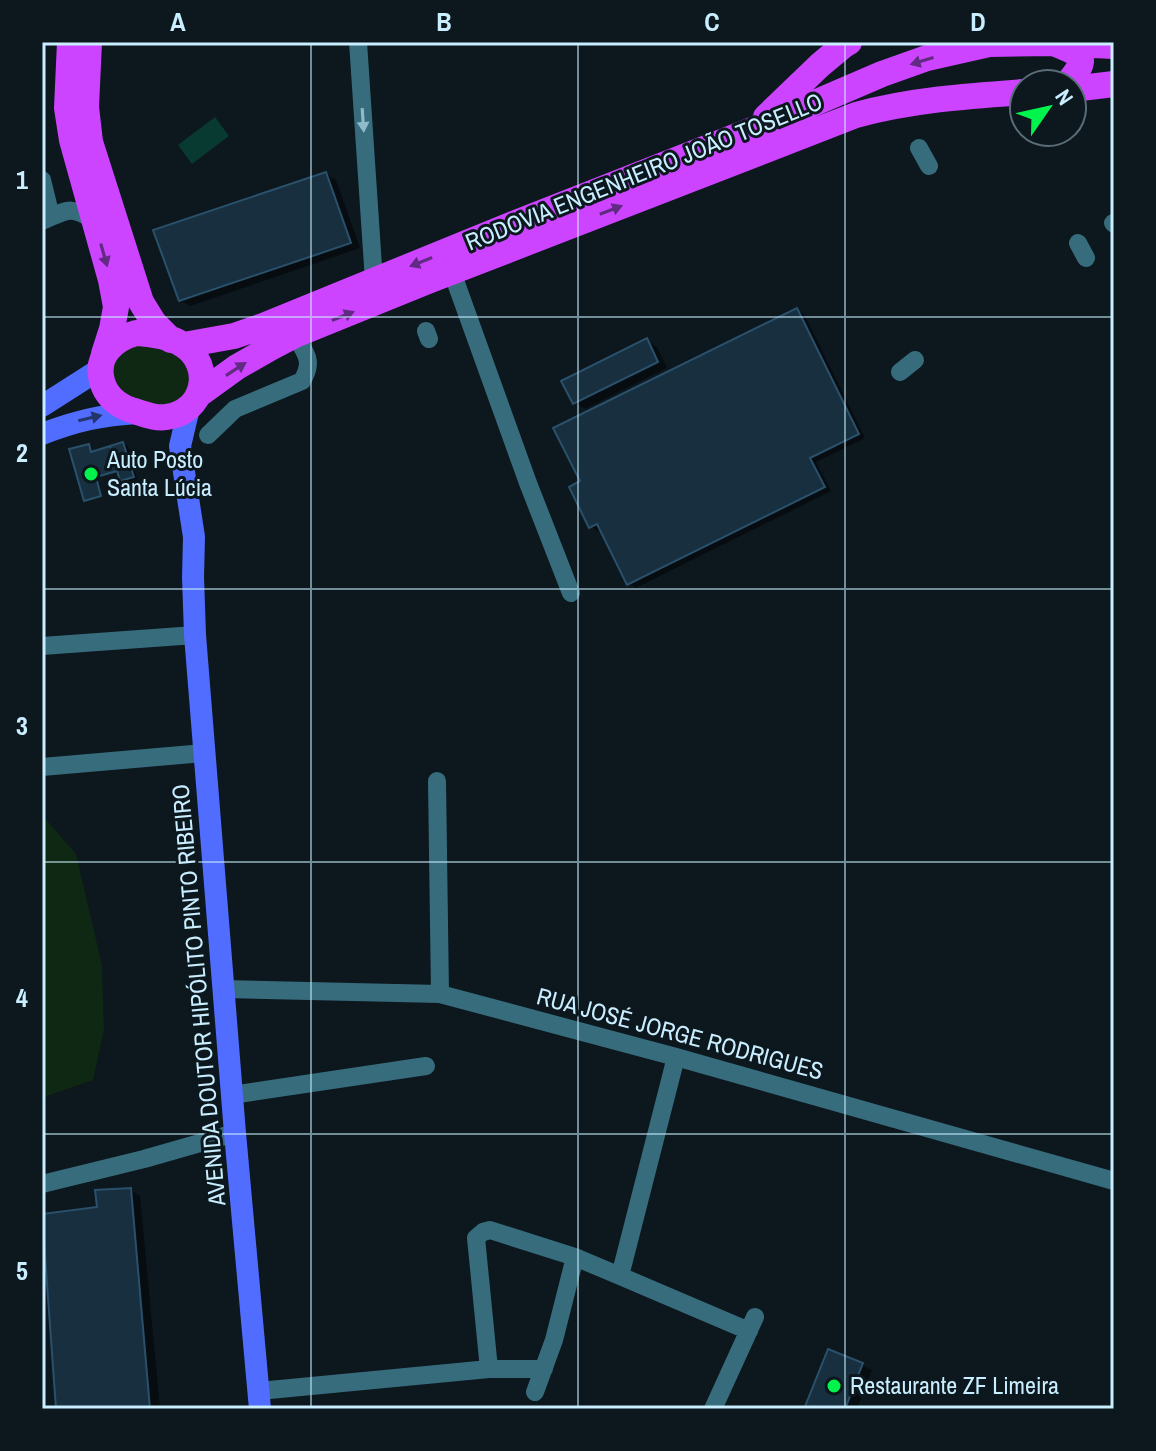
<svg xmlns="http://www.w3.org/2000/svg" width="1156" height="1451" viewBox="0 0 1156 1451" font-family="'Archivo Narrow',sans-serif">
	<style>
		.green { fill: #0f2813 }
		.water { fill: #093a32 }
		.shadow { fill: #0007 }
		.building { fill: #182f3f; stroke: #2a516b; stroke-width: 2 }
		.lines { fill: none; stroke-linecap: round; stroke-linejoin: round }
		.minor { stroke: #376c7d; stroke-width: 18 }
		.major { stroke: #506dff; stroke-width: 22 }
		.highway { stroke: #c4f; stroke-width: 26 }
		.oneway { fill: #622b83 }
		.oneway2 { fill: #8fbacb }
		.oneway3 { fill: #24356d }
		.grid { fill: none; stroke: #c9eeff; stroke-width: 2; stroke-opacity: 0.55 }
		.poi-dot { fill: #00f44b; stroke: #0c171e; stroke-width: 3 }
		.labels { text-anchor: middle; stroke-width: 6; stroke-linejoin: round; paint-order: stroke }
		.street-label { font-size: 24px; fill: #c9eeff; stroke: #0c171e }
		.poi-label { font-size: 24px; fill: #c9eeff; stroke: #0c171e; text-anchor: start }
		.neatline { fill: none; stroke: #c9eeff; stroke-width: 3 }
		.grid-label { font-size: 26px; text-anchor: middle; font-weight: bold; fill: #c9eeff }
	</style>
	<rect width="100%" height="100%" fill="#0c171e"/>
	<path class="green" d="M128,343L178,352L192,373L187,397L163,410L117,393L111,358Z
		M42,815L76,854L102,965L104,1030L93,1080L47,1096L42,1107Z"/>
	<path class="water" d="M215,117L229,136L192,164L178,145Z"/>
	<path class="shadow" d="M326,174L336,180L360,248L190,306L180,300Z
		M797,310L804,314L865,438L816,462L831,491L636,588L629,583L602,529L598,531L591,526L582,482Z
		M647,341L657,347L667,368L585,409L575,403Z
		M123,444L128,446L137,479L126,482L122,480L119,471L97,478L102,496L85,499L89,446L92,453Z
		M130,1190L140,1196L160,1409H58L100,1209Z
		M862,1365L872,1370L857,1409H806Z"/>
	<path class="building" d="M326,172L351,243L179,301L153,230Z
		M797,308L859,434L810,458L825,487L627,585L597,524L589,528L569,487L580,481L553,428Z
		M647,338L658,362L573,404L561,381Z
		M123,442L134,477L120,481L110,446Z
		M89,444L91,452L110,446L117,471L96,477L101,496L84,501L69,449Z
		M131,1188L150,1409H56L42,1214L97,1207L95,1190Z
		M828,1349L863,1363L845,1409H804Z"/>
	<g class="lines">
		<path class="minor" d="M358,42L374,281
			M919,148L929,166
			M42,180L51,217
			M42,221C68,210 69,205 94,220
			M1113,223L1114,224
			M1078,243L1086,258
			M452,272L528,483L571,593
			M426,331L429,339
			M900,372L915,360
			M208,435L235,409L302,381C314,361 306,354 295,335
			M42,646L195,635
			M42,767L204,753
			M437,781L440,994
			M224,989L440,994L676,1057L1114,1181
			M676,1057L620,1276L749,1331
			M232,1095L426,1066
			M42,1184L144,1159L235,1133
			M489,1369L476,1238L483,1232L490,1230L575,1257L620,1276
			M259,1391L489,1369H544
			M535,1392L554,1340L575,1257
			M713,1409L755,1317"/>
		<path class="major" d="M42,406L100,369
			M189,408L180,446L194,537L193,577L195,635L235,1133L260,1409
			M42,434C76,421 101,415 138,413"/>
		<path class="highway" d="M70,42L67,108L72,140L111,280L116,307L112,329L104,354
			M89,42L86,107L90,142L141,302L154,323L171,340
			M1056,44C1085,56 1089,58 1067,84
			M1072,89L1114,84
			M766,117L820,65L844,45L849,42
			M136,333C152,334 170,336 183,345C215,366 204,413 166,417C155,419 142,413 131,410C117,405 106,396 102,381C95,356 114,339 136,333Z
			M184,345L234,336L263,326L513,224L752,130L882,74L927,58L989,44L1054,43L1114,46
			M201,393L237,367L272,347L295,335L428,281L856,115C911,100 968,96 1024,92"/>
	</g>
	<defs><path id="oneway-solid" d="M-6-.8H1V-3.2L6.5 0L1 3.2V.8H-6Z" transform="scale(2)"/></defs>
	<g class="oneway">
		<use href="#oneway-solid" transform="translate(922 61) rotate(163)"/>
		<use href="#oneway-solid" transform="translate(611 210) rotate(-21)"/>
		<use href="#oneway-solid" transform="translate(104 255) rotate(74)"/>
		<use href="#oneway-solid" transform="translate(421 262) rotate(158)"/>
		<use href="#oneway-solid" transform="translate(343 316) rotate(-22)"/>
		<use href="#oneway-solid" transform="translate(236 369) rotate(-33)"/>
	</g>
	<use class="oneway2" href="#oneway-solid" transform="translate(363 120) rotate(86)"/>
	<use class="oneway3" href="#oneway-solid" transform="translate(90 418) rotate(-13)"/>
	<path class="grid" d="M311,42V1409M578,42V1409M845,42V1409M42,317H1114M42,589H1114M42,862H1114M42,1134H1114"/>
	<g class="poi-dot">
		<circle cx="91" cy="474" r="8"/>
		<circle cx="834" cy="1386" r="8"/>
	</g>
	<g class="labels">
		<g class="street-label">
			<text transform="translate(644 172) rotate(-22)" y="8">RODOVIA ENGENHEIRO JOÃO TOSELLO</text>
			<text transform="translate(199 995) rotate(-95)" y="8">AVENIDA DOUTOR HIPÓLITO PINTO RIBEIRO</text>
			<text transform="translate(680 1034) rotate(15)" y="8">RUA JOSÉ JORGE RODRIGUES</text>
		</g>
		<g class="poi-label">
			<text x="107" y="468">Auto Posto<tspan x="107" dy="28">Santa Lúcia</tspan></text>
			<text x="850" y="1394">Restaurante ZF Limeira</text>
		</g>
	</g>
	<rect width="1156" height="1451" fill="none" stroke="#0c171e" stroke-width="88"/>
	<g transform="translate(1048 108) rotate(56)"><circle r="38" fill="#0c171e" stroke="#586d78" stroke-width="2"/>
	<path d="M0-6L14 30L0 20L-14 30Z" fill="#00f44b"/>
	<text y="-12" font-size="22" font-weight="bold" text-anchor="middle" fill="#c9eeff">N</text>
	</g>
	<rect x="44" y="44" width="1068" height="1363" class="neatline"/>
	<g class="grid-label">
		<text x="178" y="31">A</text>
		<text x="444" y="31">B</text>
		<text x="712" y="31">C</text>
		<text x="978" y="31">D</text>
		<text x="22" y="189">1</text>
		<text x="22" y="462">2</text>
		<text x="22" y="735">3</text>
		<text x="22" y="1007">4</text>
		<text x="22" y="1280">5</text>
	</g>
</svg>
